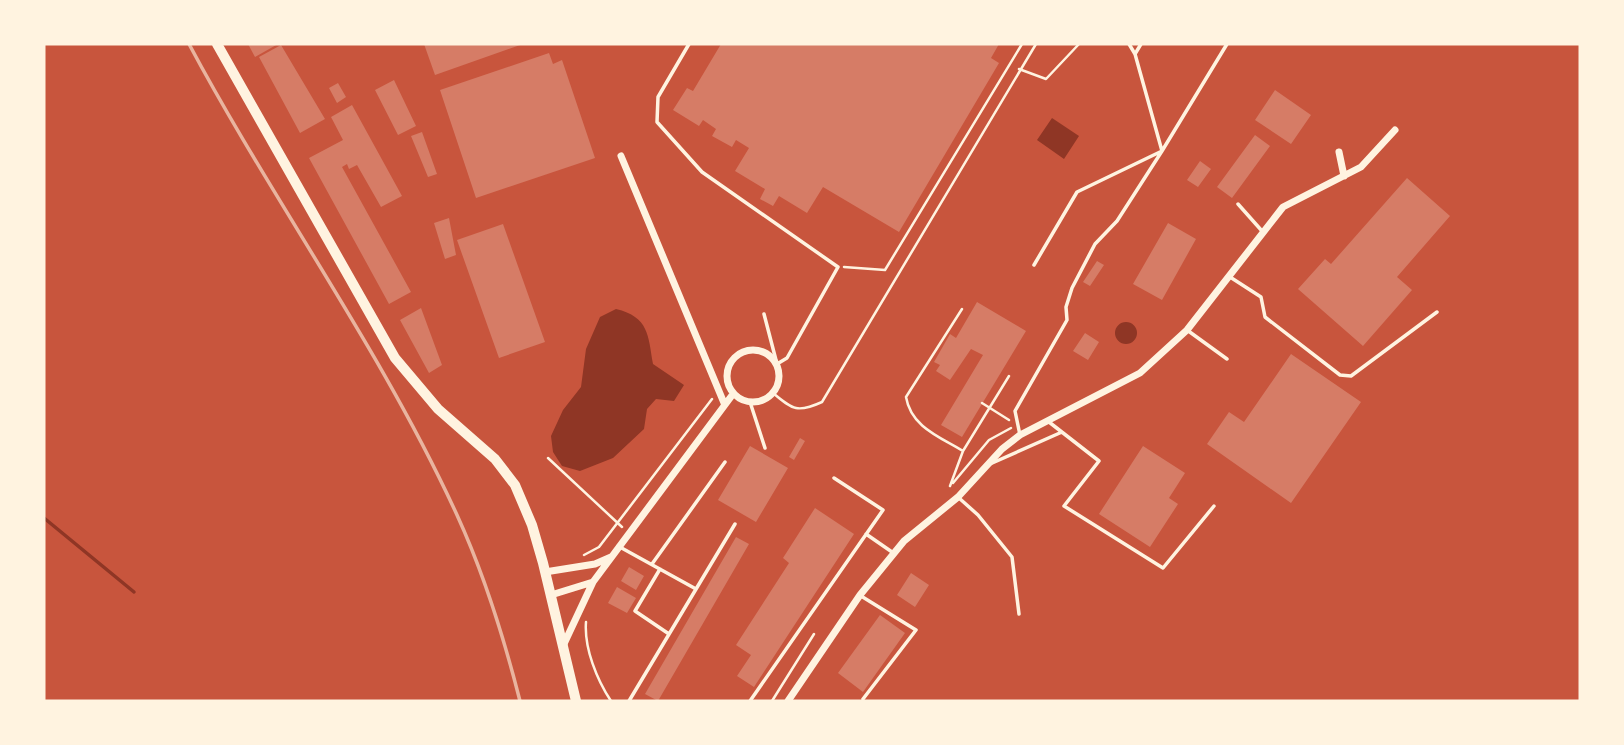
<svg xmlns="http://www.w3.org/2000/svg" width="1624" height="745" viewBox="0 0 1624 745" font-family="Lora,serif">
	<style>
		.water { fill: #8f3625 }
		.lines { fill: none; stroke-linecap: round; stroke-linejoin: round }
		.stream { stroke: #8f3625; stroke-width: 3.5 }
		.building { fill: #d67c66 }
		.path { stroke: #fff3e0; stroke-width: 2.5 }
		.service { stroke: #fff3e0; stroke-width: 3.5 }
		.minor { stroke: #fff3e0; stroke-width: 7 }
		.tertiary { stroke: #fff3e0; stroke-width: 10 }
		.rail { stroke: #e9b49f; stroke-width: 3.5 }
	</style>
	<rect width="100%" height="100%" fill="#c8553d"/>
	<path class="water" d="M1052,118L1079,136L1064,159L1037,140Z
		M616,309C649,317 648,335 653,364L684,385L674,401L656,399L647,409L644,429L613,458L580,471L562,466L553,452L551,436L563,410L581,387L586,349L600,317Z
		M1115 333a11 11 0 1 1 22 0a11 11 0 1 1-22 0Z"/>
	<g class="lines">
		<path class="stream" d="M44,518L134,592"/>
	</g>
	<path class="building" d="M248,44H278L255,57Z
		M424,44H523L435,75Z
		M721,44H999L991,58L999,63L899,232L823,187L807,213L779,196L773,206L760,199L765,189L735,171L749,148L736,140L732,147L712,136L716,129L703,120L699,126L673,110L687,88L693,91Z
		M281,45L325,119L300,133L259,57Z
		M549,53L553,64L562,60L595,158L476,198L440,90Z
		M394,80L416,126L398,135L375,90Z
		M338,83L346,97L337,103L329,88Z
		M1275,90L1311,115L1291,144L1255,120Z
		M352,105L402,196L381,207L357,165L349,169L347,164L342,167L411,292L389,304L309,158L343,140L331,117Z
		M422,132L437,174L428,177L411,136Z
		M1255,135L1270,146L1232,198L1217,187Z
		M1200,161L1211,169L1198,187L1187,180Z
		M1407,178L1450,216L1397,277L1412,290L1363,346L1298,289L1325,259L1331,264Z
		M449,218L456,255L445,259L434,223Z
		M1168,223L1196,239L1162,300L1133,284Z
		M503,224L545,342L499,358L457,240Z
		M1097,261L1104,265L1090,286L1083,282Z
		M977,302L1026,331L962,437L941,425L983,355L971,349L950,380L936,371L940,365L934,362L950,334L956,338Z
		M421,308L442,365L429,373L400,320Z
		M1085,333L1099,342L1088,360L1073,351Z
		M1291,354L1361,402L1291,503L1207,444L1229,412L1244,422Z
		M800,438L805,441L794,460L789,457Z
		M750,446L788,468L756,522L718,500Z
		M1143,446L1185,473L1169,498L1178,504L1150,547L1099,514Z
		M815,508L854,534L754,687L737,676L751,655L736,645L789,563L783,558Z
		M736,537L749,544L658,701L645,694Z
		M629,567L644,576L636,590L621,581Z
		M911,573L929,585L915,607L897,595Z
		M617,587L636,598L627,613L608,603Z
		M880,615L905,633L863,692L838,673Z"/>
	<g class="lines">
		<path class="path" d="M1019,69L1046,79L1079,44
			M844,267L885,270L1022,44
			M773,393C793,410 798,413 822,402L1036,44
			M982,403L1009,420
			M963,451L1009,376
			M548,458L622,527
			M953,483L989,440L1011,428
			M950,486L963,451C940,437 911,427 906,397L962,309
			M584,555L599,547L712,399
			M586,622C584,648 597,680 611,701
			M772,701L814,634"/>
		<path class="service" d="M689,44L658,97L657,122L702,172L838,267L787,358L777,364L764,314
			M1135,54L1141,44
			M1238,204L1262,231
			M1034,265L1077,192L1162,151L1227,44
			M1230,277L1261,297L1265,317L1340,375L1351,376L1437,312
			M1187,330L1227,359
			M750,402L765,448
			M1049,422L1099,461L1064,506L1163,568L1214,506
			M1020,435L1015,411L1067,320L1066,307L1072,288L1095,244L1117,221L1162,151L1135,54L1129,44
			M990,464L1062,432
			M959,498L978,515L1012,557L1019,614
			M866,534L892,552
			M618,546L696,589
			M652,564L725,462
			M660,569L635,611L669,634
			M861,596L916,630L863,699
			M629,701L735,524
			M750,701L883,510L834,478"/>
		<path class="minor" d="M1339,152L1344,176
			M621,156L724,403
			M727 376a26 26 0 1 1 52 0a26 26 0 1 1-52 0Z
			M545,572L595,564L611,557
			M551,595L593,582L733,394
			M563,646L593,582
			M788,701L860,595L904,541L958,497L1002,449L1020,435L1140,373L1187,330L1283,207L1361,167L1395,130"/>
		<path class="tertiary" d="M217,44L395,358L438,409L495,459L515,485L532,525L543,563L576,701"/>
		<path class="rail" d="M189,44C274,203 382,351 457,515C484,574 504,638 520,701"/>
	</g>
	<rect width="1624" height="745" fill="none" stroke="#fff3e0" stroke-width="91"/>
</svg>
